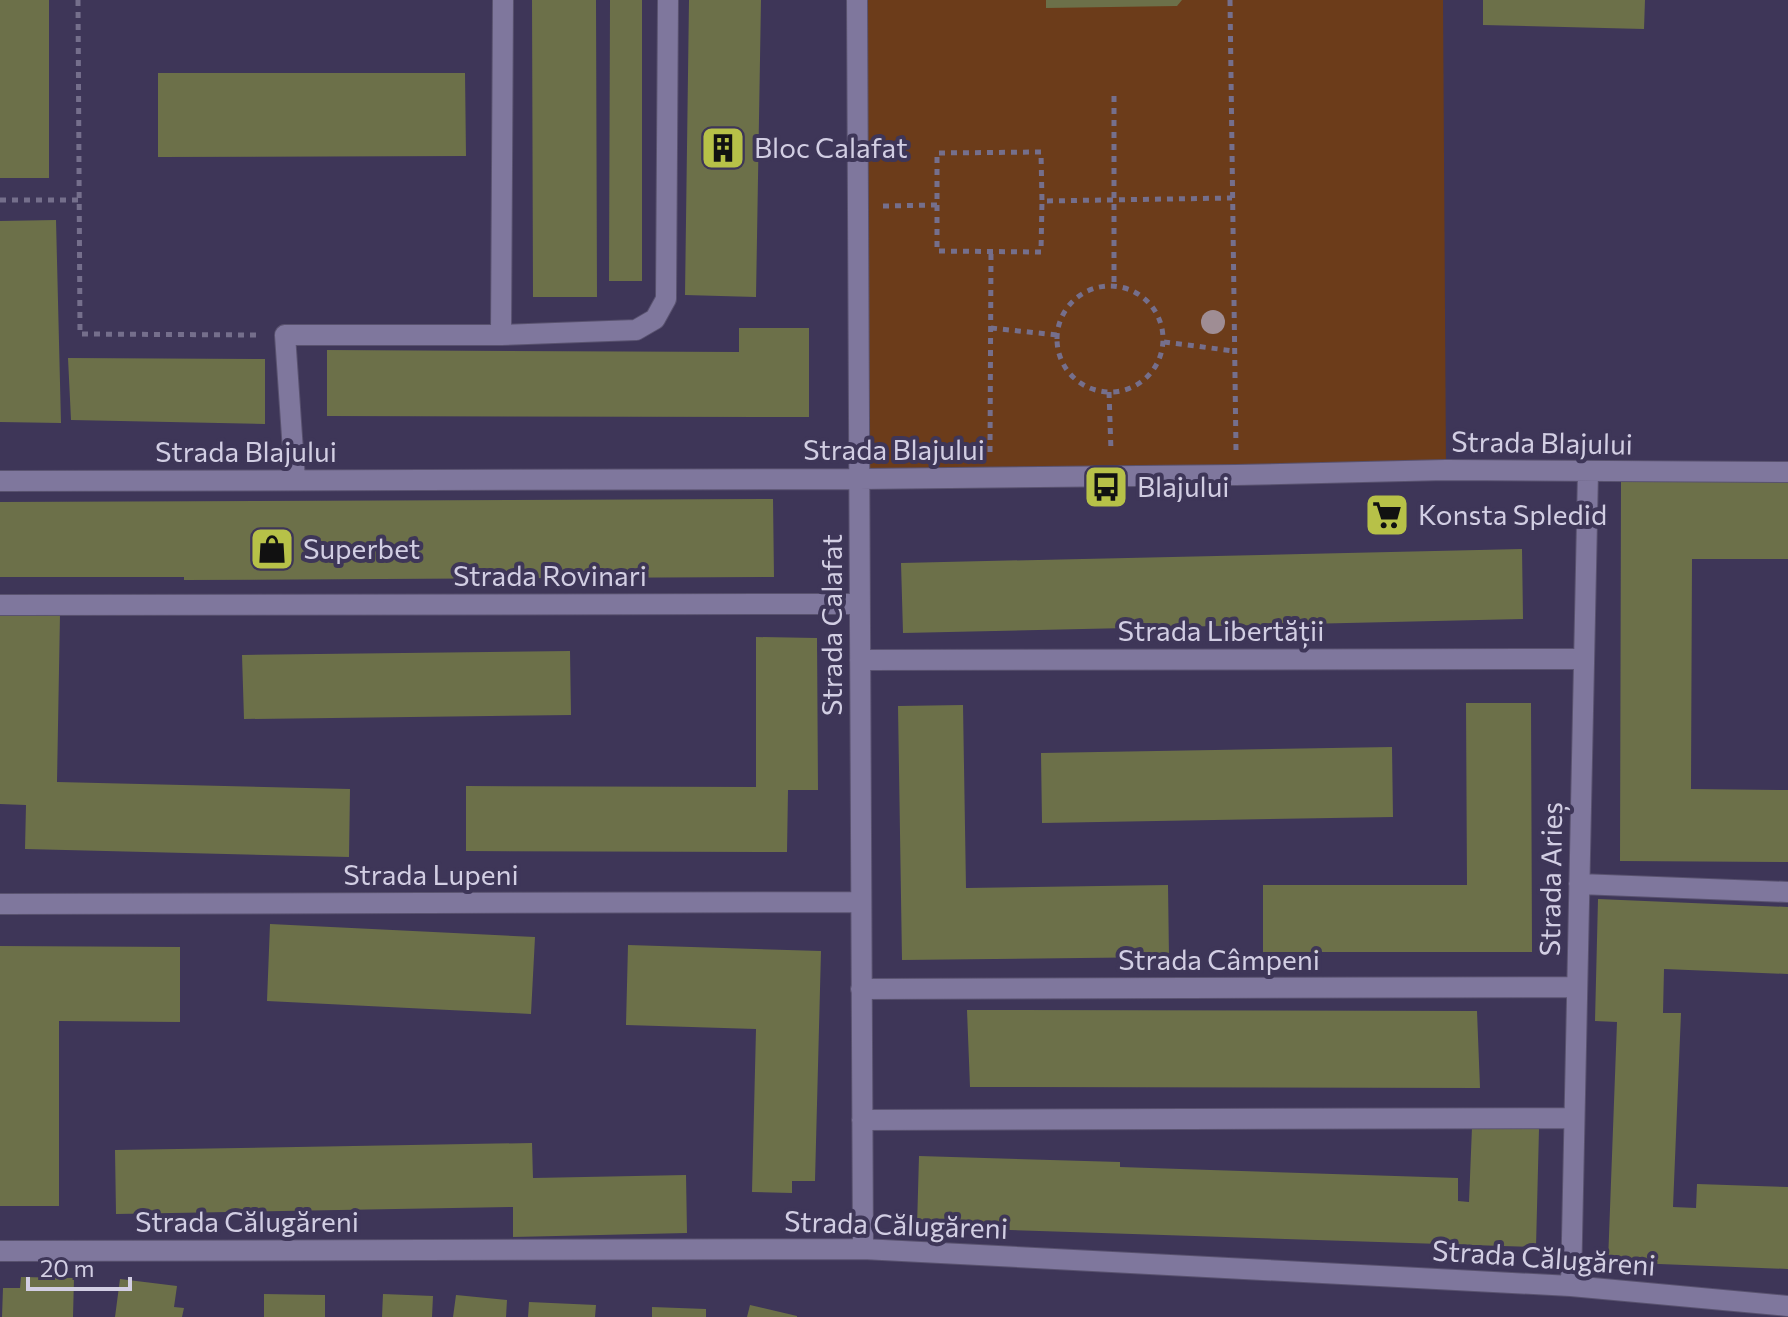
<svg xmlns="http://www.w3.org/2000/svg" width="1788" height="1317" viewBox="0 0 1788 1317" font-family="Commissioner,sans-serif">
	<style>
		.green { fill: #6c3c1a }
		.building { fill: #6c7049 }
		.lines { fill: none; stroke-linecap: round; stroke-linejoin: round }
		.minor-casing { stroke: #59526f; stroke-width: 22 }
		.path { stroke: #756f8c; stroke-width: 5; stroke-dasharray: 6 6; stroke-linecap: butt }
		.minor { stroke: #7f779d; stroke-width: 20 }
		.tree { fill: #9f8d94 }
		.labels { text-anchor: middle; stroke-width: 8; stroke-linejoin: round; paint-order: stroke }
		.poi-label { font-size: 28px; fill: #d2cee3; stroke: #3e3658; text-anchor: start }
		.street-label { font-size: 28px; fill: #d2cee3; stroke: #3e3658 }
	</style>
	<rect width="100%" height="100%" fill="#3e3658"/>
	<path class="green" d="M857,0H1443L1446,470L859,479Z"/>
	<path class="building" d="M0,0H49V178H0Z
		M532,0H596L597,297H533Z
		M610,0H642V281H609Z
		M689,0H761L756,297L685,295Z
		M1046,0H1182L1177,6L1046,8Z
		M1483,0H1645L1644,29L1483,25Z
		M158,73H465L466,156L158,157Z
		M56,220L61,423L0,422V221Z
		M739,328H809V417L327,416V350L739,352Z
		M68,358L265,359V424L71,420Z
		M1621,481L1788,482V559H1692L1691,789L1788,790V862L1620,861Z
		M773,499L774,577L184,580V577H0V502Z
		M1522,549L1523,619L903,633L901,563Z
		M0,613L60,614L57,782L350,789L349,857L25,849L26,805L0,804Z
		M756,637L817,638L818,790H788L787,852L466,851V786L756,787Z
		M570,651L571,715L244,719L242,655Z
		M1466,703H1531L1532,952H1263V885H1467Z
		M963,705L966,888L1168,885L1169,957L902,960L898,706Z
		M1392,747L1393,817L1042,823L1041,753Z
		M1598,899L1788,907V974L1664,969L1663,1013H1681L1673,1207L1696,1208L1697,1184L1788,1187V1269L1608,1262L1617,1022L1595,1021Z
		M270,924L535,937L531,1014L267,1001Z
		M628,945L821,951L815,1181H792V1193L752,1192L756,1029L626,1025Z
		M0,946L180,947V1022L59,1021V1206H0Z
		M967,1010L1477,1011L1480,1088L970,1087Z
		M1472,1127L1539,1129L1536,1247L917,1227L919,1156L1120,1162V1167L1458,1178V1201L1469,1202Z
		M532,1143L533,1178L686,1175L687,1233L513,1237V1207L116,1214L115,1150Z
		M21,1277L74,1278L73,1317H2L3,1288H20Z
		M120,1279L177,1286L174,1307L184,1308L182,1317H115Z
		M264,1294L325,1295V1317H264Z
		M383,1294L433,1296L432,1317H382Z
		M456,1295L507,1300L506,1317H453Z
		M529,1302L596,1305L595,1317H528Z
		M750,1305L797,1316V1317H747Z
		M652,1307L706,1309V1317H652Z"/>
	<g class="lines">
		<g class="minor-casing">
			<path id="minor" d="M857,0L863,1249
				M501,335L503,0
				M295,480L285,335H501L636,330L655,319L666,299L668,0
				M0,481L859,479L1236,475L1446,470L1788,472
				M0,605L859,604
				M860,660L1583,659
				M1579,884L1788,892
				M0,904L861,902
				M861,989L1577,987
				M862,1120L1574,1118
				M0,1251L863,1249L1571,1286L1788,1306
				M1571,1286L1588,472"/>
		</g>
		<path class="path" d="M78,0L80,334L260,335
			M1230,0L1236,451
			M1114,96V286
			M0,200H80
			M937,205V251L1041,252L1042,201
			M883,206L937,205V153L1041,152L1042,201L1232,198
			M1057 339a53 53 0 1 1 106 0a53 53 0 1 1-106 0Z
			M991,328L1057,335
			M1164,342L1234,351
			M1109,392L1111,451
			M990,452L991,252"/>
		<use href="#minor" class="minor"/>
	</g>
	<circle class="tree" cx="1213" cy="322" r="12"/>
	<defs>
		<g id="building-square" transform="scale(2.3)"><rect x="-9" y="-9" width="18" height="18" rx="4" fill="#b7c148" stroke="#3e3658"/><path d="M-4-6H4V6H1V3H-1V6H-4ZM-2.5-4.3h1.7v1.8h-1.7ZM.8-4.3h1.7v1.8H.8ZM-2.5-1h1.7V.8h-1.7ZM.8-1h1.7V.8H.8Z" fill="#111"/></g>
		<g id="bus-square" transform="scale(2.3)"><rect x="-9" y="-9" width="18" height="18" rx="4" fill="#b7c148" stroke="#3e3658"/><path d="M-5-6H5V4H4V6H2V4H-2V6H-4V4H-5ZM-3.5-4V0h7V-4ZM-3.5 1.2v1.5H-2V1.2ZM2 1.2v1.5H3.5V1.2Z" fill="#111"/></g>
		<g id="supermarket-square" transform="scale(2.3)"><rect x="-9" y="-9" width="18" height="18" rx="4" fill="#b7c148" stroke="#3e3658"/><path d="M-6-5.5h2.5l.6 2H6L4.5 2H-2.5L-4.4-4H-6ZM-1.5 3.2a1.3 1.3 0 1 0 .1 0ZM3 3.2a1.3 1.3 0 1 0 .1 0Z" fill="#111"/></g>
		<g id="shop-square" transform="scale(2.3)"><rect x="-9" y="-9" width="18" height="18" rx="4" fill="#b7c148" stroke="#3e3658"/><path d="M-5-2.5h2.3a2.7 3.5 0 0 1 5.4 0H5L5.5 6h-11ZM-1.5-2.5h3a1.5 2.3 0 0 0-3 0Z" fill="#111"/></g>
	</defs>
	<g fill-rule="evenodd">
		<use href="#building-square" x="723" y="148"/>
		<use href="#bus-square" x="1106" y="487"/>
		<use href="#supermarket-square" x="1387" y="515"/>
		<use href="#shop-square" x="272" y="549"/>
	</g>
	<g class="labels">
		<g class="poi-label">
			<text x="754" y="158">Bloc Calafat</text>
			<text x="1137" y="497">Blajului</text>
			<text x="1418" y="525">Konsta Spledid</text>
			<text x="303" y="559">Superbet</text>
		</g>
		<g class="street-label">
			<text transform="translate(1542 443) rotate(1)" y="10">Strada Blajului</text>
			<text x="894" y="460">Strada Blajului</text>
			<text x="246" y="462">Strada Blajului</text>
			<text x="550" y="586">Strada Rovinari</text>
			<text transform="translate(832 625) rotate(-90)" y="10">Strada Calafat</text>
			<text x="1221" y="641">Strada Libertății</text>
			<text x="431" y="885">Strada Lupeni</text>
			<text transform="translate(1551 879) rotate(-89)" y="10">Strada Arieș</text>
			<text x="1219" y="970">Strada Câmpeni</text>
			<text x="247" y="1232">Strada Călugăreni</text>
			<text transform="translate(896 1225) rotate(2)" y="10">Strada Călugăreni</text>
			<text transform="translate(1544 1258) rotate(4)" y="10">Strada Călugăreni</text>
		</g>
	</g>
	<path d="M28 1277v12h102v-12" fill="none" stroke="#d2cee3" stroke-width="4"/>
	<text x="40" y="1277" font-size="24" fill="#d2cee3" stroke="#3e3658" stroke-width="6" paint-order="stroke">20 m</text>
</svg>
